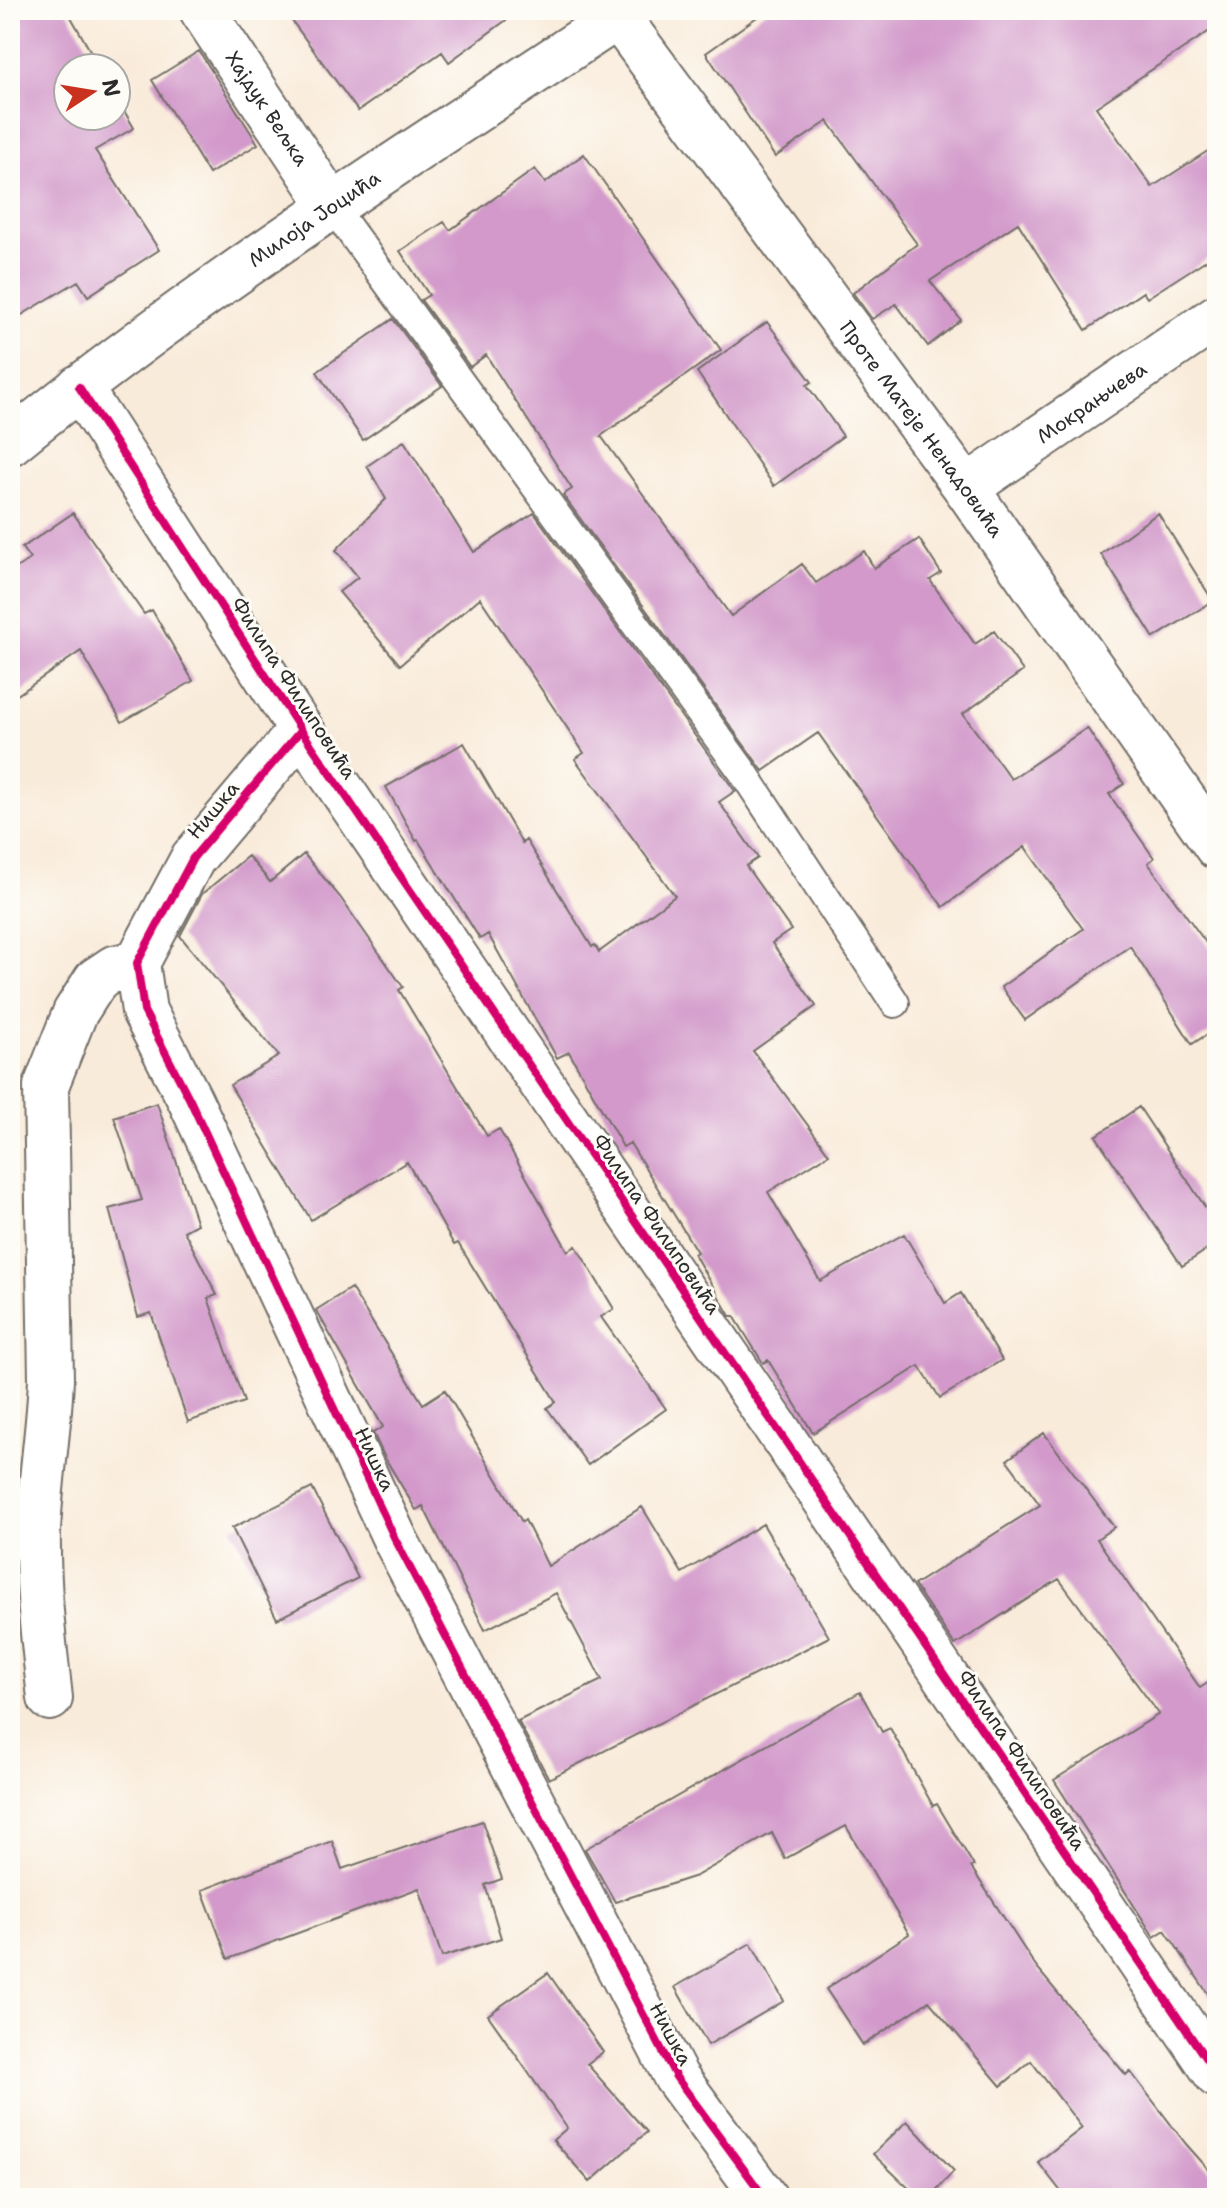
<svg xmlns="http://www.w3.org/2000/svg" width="1227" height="2208" viewBox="0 0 1227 2208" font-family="'Shantell Sans',sans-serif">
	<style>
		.building { fill: #d299ca }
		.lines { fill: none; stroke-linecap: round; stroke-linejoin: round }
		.lane-casing { stroke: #736e68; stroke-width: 32 }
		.street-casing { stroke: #736e68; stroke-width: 48 }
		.lane { stroke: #fff; stroke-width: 28 }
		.street { stroke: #fff; stroke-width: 44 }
		.cycleway-casing { stroke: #fdfcf7; stroke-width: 13 }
		.cycleway { stroke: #d6006c; stroke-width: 8 }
		.labels { text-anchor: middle; stroke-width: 6; stroke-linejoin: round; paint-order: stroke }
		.street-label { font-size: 20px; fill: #2b2b2b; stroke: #fdfcf7 }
	</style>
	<rect width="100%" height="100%" fill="#fdfcf7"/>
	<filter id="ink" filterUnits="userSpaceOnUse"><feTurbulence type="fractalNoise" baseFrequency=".0125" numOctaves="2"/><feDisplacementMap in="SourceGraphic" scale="16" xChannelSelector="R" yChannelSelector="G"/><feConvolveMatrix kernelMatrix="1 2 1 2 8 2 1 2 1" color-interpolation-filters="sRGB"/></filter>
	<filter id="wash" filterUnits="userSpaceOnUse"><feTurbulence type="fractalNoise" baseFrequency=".006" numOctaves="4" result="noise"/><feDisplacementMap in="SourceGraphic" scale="32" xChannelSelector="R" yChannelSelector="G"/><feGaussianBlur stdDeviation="1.8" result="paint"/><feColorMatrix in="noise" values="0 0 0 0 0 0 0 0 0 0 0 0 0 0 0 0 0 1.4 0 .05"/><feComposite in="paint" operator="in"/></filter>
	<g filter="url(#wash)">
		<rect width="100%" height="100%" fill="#f9ebda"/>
		<g id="blocks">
			<path class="building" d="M10,10H67L100,68H68V116H116V97L134,128L95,150L159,250L88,296L78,281L10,322Z
				M284,10H520L449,62L442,52L358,111Z
				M767,10H1217V26L1096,107L1152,187L1217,145V253L1147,298L1143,292L1086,330L1018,223L930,281L961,320L928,346L896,304L872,319L853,293L917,244L828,121L775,157L706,53Z
				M199,51L258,144L209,174L152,80Z
				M584,154L721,350L601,436L731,616L802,564L816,583L864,551L874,568L919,539L941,573L930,580L975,644L994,631L1023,671L963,714L1011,779L1087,728L1124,784L1109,794L1154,858L1148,863L1217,958V1028L1192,1044L1130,946L1025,1020L1001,987L1083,929L1025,847L943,907L818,733L763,771L563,495L572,489L486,355L470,367L421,300L429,295L400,251L444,222L450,230L535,169L545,183Z
				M393,319L442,386L363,440L317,372Z
				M767,322L812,382L807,385L843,436L774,486L697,372Z
				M404,441L474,552L534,513L735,791L719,802L758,858L746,866L791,930L772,943L816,1006L753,1051L829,1154L768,1192L820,1281L904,1234L945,1303L961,1293L1002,1360L940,1398L919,1366L813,1433L768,1360L763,1363L734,1316H730L694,1254L697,1252L630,1143L623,1147L569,1052L557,1058L488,934L480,939L418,840L416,841L386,787L464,743L522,843L526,840L592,947L595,945L599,952L675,896L575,759L584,753L480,598L400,665L339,592L358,577L336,550L386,499L367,466Z
				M73,513L144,614L152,610L193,681L122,722L81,651L10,700V572L30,559L22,548Z
				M1158,513L1213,601L1154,638L1101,554Z
				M304,854L340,897L403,987L399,990L487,1136L499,1129L568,1251L576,1246L614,1309L601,1317L666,1409L588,1465L547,1408L556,1402L458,1243L454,1245L407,1162L311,1220L230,1085L279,1056L180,936L202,894L248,856L270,882Z
				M157,1103L197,1224L184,1231L217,1295L208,1298L244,1402L188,1422L151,1313L138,1317L109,1209L142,1200L114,1117Z
				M1139,1107L1217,1225V1243L1182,1266L1096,1136Z
				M351,1288L423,1404L445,1390L522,1522L525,1520L548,1566L642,1507L682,1573L763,1524L829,1637L549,1779L518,1721L602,1680L556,1593L485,1630L423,1506L416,1510L385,1458L373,1433L383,1427L316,1310Z
				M1044,1433L1114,1527L1097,1539L1200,1688L1217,1677V2007L1165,1930L1154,1937L1054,1780L1159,1714L1059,1579L955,1645L914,1585L1040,1505L1007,1460Z
				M312,1488L358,1578L277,1619L232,1528Z
				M860,1692L882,1732L890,1728L933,1806L937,1804L974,1866L971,1867L1036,1967L1126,2075L1130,2071L1186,2144L1217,2179V2198H1066L1038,2162L1082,2128L1031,2061L1001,2086L929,2001L863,2045L826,1989L909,1934L846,1826L785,1859L772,1833L696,1876L615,1902L585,1849Z
				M482,1821L502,1879L485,1885L501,1938L442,1957L419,1888L228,1959L202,1890L332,1841L342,1869Z
				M751,1943L784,2001L708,2045L675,1987Z
				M548,1973L603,2052L587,2064L647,2132L590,2182L553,2140L567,2128L488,2015Z
				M907,2121L954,2171L929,2198H919L873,2154Z"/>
		</g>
	</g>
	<g filter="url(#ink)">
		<use href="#blocks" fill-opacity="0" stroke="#736e68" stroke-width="2"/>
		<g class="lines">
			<g class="lane-casing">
				<path id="lane" d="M332,206L743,772L895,1003"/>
			</g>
			<g class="street-casing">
				<g id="street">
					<path id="s1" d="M202,10L332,206"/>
					<path id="s2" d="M618,17L966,488L1217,847"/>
					<path d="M79,387L301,730L1217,2075"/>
					<path id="s3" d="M10,443C205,283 419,149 628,10"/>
					<path id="s4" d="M966,488L1217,317"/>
					<path d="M301,730L193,858L137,963L144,1011L190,1100L395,1539L676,2077L765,2198"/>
					<path d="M50,1698C44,1643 37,1588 38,1532C40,1481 49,1430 51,1379L46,1086L75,1013L96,980L114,968L137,963"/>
				</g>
			</g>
			<use href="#lane" class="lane"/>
			<use href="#street" class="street"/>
			<g class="cycleway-casing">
				<path id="cycleway" d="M79,387L301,730L1217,2075
					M301,730L193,858L137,963L144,1011L190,1100L395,1539L676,2077L765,2198"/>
			</g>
			<use href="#cycleway" class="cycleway"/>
		</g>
	</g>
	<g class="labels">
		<g class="street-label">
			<text dy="7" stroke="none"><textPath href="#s1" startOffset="118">Хајдук Вељка</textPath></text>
			<text dy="7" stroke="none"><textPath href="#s3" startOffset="378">Милоја Јоцића</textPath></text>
			<text dy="7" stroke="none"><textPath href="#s4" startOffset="152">Мокрањчева</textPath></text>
			<text dy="7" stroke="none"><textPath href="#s2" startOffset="512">Проте Матеје Ненадовића</textPath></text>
			<text transform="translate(294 688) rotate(57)" y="7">Филипа Филиповића</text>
			<text transform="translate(213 810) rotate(-50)" y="7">Нишка</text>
			<text transform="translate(657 1224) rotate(56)" y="7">Филипа Филиповића</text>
			<text transform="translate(375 1459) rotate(65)" y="7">Нишка</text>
			<text transform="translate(1022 1760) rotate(56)" y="7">Филипа Филиповића</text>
			<text transform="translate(671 2034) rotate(62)" y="7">Нишка</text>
		</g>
	</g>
	<rect width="1227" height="2208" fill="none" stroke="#fdfcf7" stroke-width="40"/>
	<g transform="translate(92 92) rotate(78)"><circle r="38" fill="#fdfcf7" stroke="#a9a8a5" stroke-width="2"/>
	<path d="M0-6L14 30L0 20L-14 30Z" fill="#c8321e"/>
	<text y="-12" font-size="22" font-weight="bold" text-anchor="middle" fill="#2b2b2b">N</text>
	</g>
</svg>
